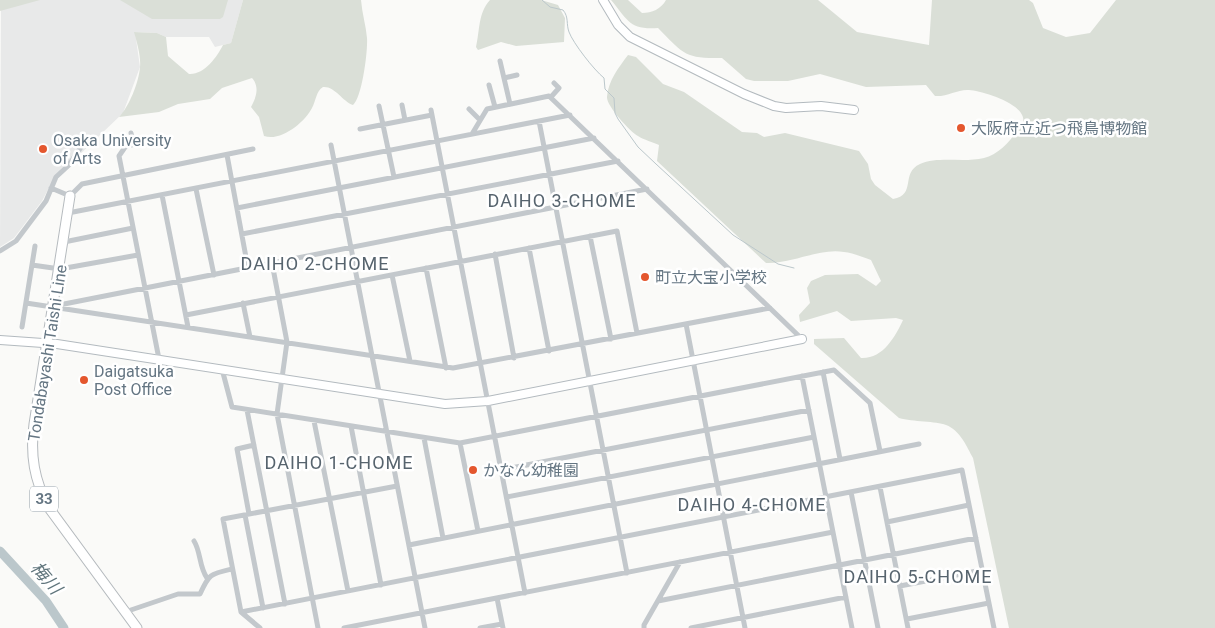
<svg xmlns="http://www.w3.org/2000/svg" width="1215" height="628" viewBox="0 0 1215 628" font-family="Roboto,'Noto Sans JP',sans-serif">
	<style>
		.built { fill: #e8e9e9 }
		.green { fill: #dadfd7 }
		.lines { fill: none; stroke-linecap: round; stroke-linejoin: round }
		.stream { stroke: #bbc7cb; stroke-width: 1 }
		.river { stroke: #bbc7cb; stroke-width: 9 }
		.secondary-casing { stroke: #b3babf; stroke-width: 10 }
		.primary-casing { stroke: #b5babe; stroke-width: 11 }
		.street { stroke: #c3c8cc; stroke-width: 5 }
		.secondary { stroke: #fff; stroke-width: 8 }
		.primary { stroke: #fff; stroke-width: 9 }
		.poi-dot { fill: #e4572e; stroke: #fff; stroke-width: 2 }
		.labels { text-anchor: middle; stroke-width: 5; stroke-linejoin: round; paint-order: stroke }
		.shield { fill: #fff; stroke: #939fa8; stroke-width: 1 }
		.shield-label { font-size: 15px; font-weight: bold; fill: #657683 }
		.poi-label { font-size: 16px; fill: #657683; stroke: #fff; text-anchor: start }
		.street-label { font-size: 16px; fill: #657683; stroke: #fff }
		.neighbourhood-label { font-size: 18px; letter-spacing: 1px; fill: #57646e; stroke: #fff }
		.water-label { font-size: 18px; font-style: italic; fill: #60757c; stroke: #fff }
	</style>
	<rect width="100%" height="100%" fill="#fafaf8"/>
	<path class="built" d="M1,0H243L231,43L215,47L209,37H166L157,33L135,32L140,67L123,113L53,180L42,201L14,238L0,247Z"/>
	<path class="green" d="M0,0H40L0,11Z
		M120,0H228L223,17L220,19H152Z
		M243,0H361C362,13 366,26 367,38C368,51 362,98 353,105C342,101 335,86 323,87C316,91 316,101 312,108C305,122 281,142 264,136L259,117L251,107C256,98 260,87 252,78L222,88L210,99L178,104L159,112L119,117C129,107 139,82 140,67C141,56 137,43 134,32L157,33L166,37L168,56L189,74C204,75 217,57 223,45L231,43Z
		M490,0H541L558,5L565,18L564,42L516,46L501,42L478,50L476,47C480,30 478,13 490,0Z
		M611,0H628L642,13C652,13 661,9 666,0H818L857,32L929,45L932,0H1029L1033,3L1043,28L1066,37L1090,33L1116,0H1215V628H1009L973,458C967,447 960,430 946,425C936,421 913,422 899,418L814,344V339L844,338L861,358C883,359 895,337 903,320L896,318L851,321L837,311L800,322L799,315L810,303L807,288L811,281L825,275L858,274L876,286L881,281L871,260C863,257 853,253 844,252C818,248 792,264 766,263L657,161L659,145C653,142 644,140 638,136C630,132 606,105 607,97C608,81 619,67 628,55L636,57L663,84L684,92L742,132L757,133L764,137L785,133L859,151L868,164L871,179L875,185L893,199C917,195 900,173 920,164C938,156 964,163 984,158C997,155 1009,143 1016,132C1018,130 1022,126 1023,123C1028,104 982,91 969,90C958,89 947,97 935,96L926,85L866,87L820,74L788,81H754L746,79L722,58C684,59 683,53 658,28C629,30 628,20 611,0Z"/>
	<g class="lines">
		<path class="stream" d="M542,0L550,7L563,10C569,17 566,24 569,32C573,43 594,70 604,78L605,89L614,98L615,113L618,119L638,147L656,164L733,235L778,264L794,268"/>
		<path class="river" d="M0,551L46,601L64,628"/>
		<g class="secondary-casing">
			<path id="secondary" d="M603,0L618,25L630,37L744,94L774,106L786,108L821,106L854,110
				M0,340L57,344L445,404L488,401L802,339"/>
		</g>
		<g class="primary-casing">
			<path id="primary" d="M70,196L34,424C30,455 34,480 49,508L137,628"/>
		</g>
		<path class="street" d="M500,61L510,104
			M504,78L517,75
			M489,85L495,107
			M551,97L559,88L554,83
			M402,105L405,120
			M379,106L394,177
			M469,109L480,120
			M431,110L525,593
			M539,121L627,573
			M360,129L432,115
			M131,133L132,137L119,156L159,359
			M472,134L487,109L549,96L802,339
			M331,145L425,628
			M126,146L151,141
			M227,155L248,268
			M51,188L70,196L82,184L253,149
			M196,189L214,275
			M162,195L188,327
			M237,208L594,138
			M68,213L570,115
			M242,234L618,161
			M590,236L611,339
			M64,242L133,228
			M529,248L549,351
			M0,251L16,241L46,201L56,177L69,165L83,144
			M495,254L514,358
			M272,263L287,342L277,414L318,628
			M32,265L60,269L138,255
			M426,268L446,368
			M392,275L410,361
			M26,303L453,368L770,308
			M243,303L250,337
			M59,305L647,189
			M186,315L617,231L637,333
			M686,324L745,628
			M22,327L35,246
			M222,369L232,407L460,443L834,370L870,403L880,451
			M823,372L840,459
			M802,376L852,628
			M247,410L285,604
			M314,421L348,591
			M351,426L381,585
			M424,438L443,538
			M460,443L478,531
			M501,470L809,410
			M880,487L908,628
			M851,492L878,628
			M507,497L814,437
			M249,514L237,449L254,445
			M245,515L263,608
			M887,522L969,505
			M194,541C201,552 199,567 207,578
			M409,545L919,444
			M900,586L982,570
			M497,598L503,628
			M658,601L976,538
			M125,612L178,594H200C209,574 210,574 232,569
			M241,612L962,470L994,628
			M907,619L989,603
			M260,628L241,612L223,519L397,486
			M344,628L833,532
			M480,628L502,624
			M644,628V625L680,562
			M691,628L846,597"/>
		<use href="#secondary" class="secondary"/>
		<use href="#primary" class="primary"/>
	</g>
	<g class="poi-dot">
		<circle cx="961" cy="128" r="5"/>
		<circle cx="43" cy="149" r="5"/>
		<circle cx="645" cy="277" r="5"/>
		<circle cx="84" cy="380" r="5"/>
		<circle cx="473" cy="470" r="5"/>
	</g>
	<g class="labels">
		<rect class="shield" x="30" y="486.5" width="28" height="25" rx="4"/>
		<g class="shield-label">
			<text x="44" y="504">33</text>
		</g>
		<g class="poi-label">
			<text x="971" y="134">大阪府立近つ飛鳥博物館</text>
			<text x="53" y="146">Osaka University<tspan x="53" dy="18">of Arts</tspan></text>
			<text x="655" y="283">町立大宝小学校</text>
			<text x="94" y="377">Daigatsuka<tspan x="94" dy="18">Post Office</tspan></text>
			<text x="483" y="476">かなん幼稚園</text>
		</g>
		<g class="street-label">
			<text transform="translate(47 353) rotate(-81)" y="6">Tondabayashi Taishi Line</text>
		</g>
		<g class="neighbourhood-label">
			<text x="562" y="207">DAIHO 3-CHOME</text>
			<text x="315" y="270">DAIHO 2-CHOME</text>
			<text x="339" y="469">DAIHO 1-CHOME</text>
			<text x="752" y="511">DAIHO 4-CHOME</text>
			<text x="918" y="583">DAIHO 5-CHOME</text>
		</g>
		<g class="water-label">
			<text transform="translate(46 578) rotate(49)" y="6">梅川</text>
		</g>
	</g>
</svg>
